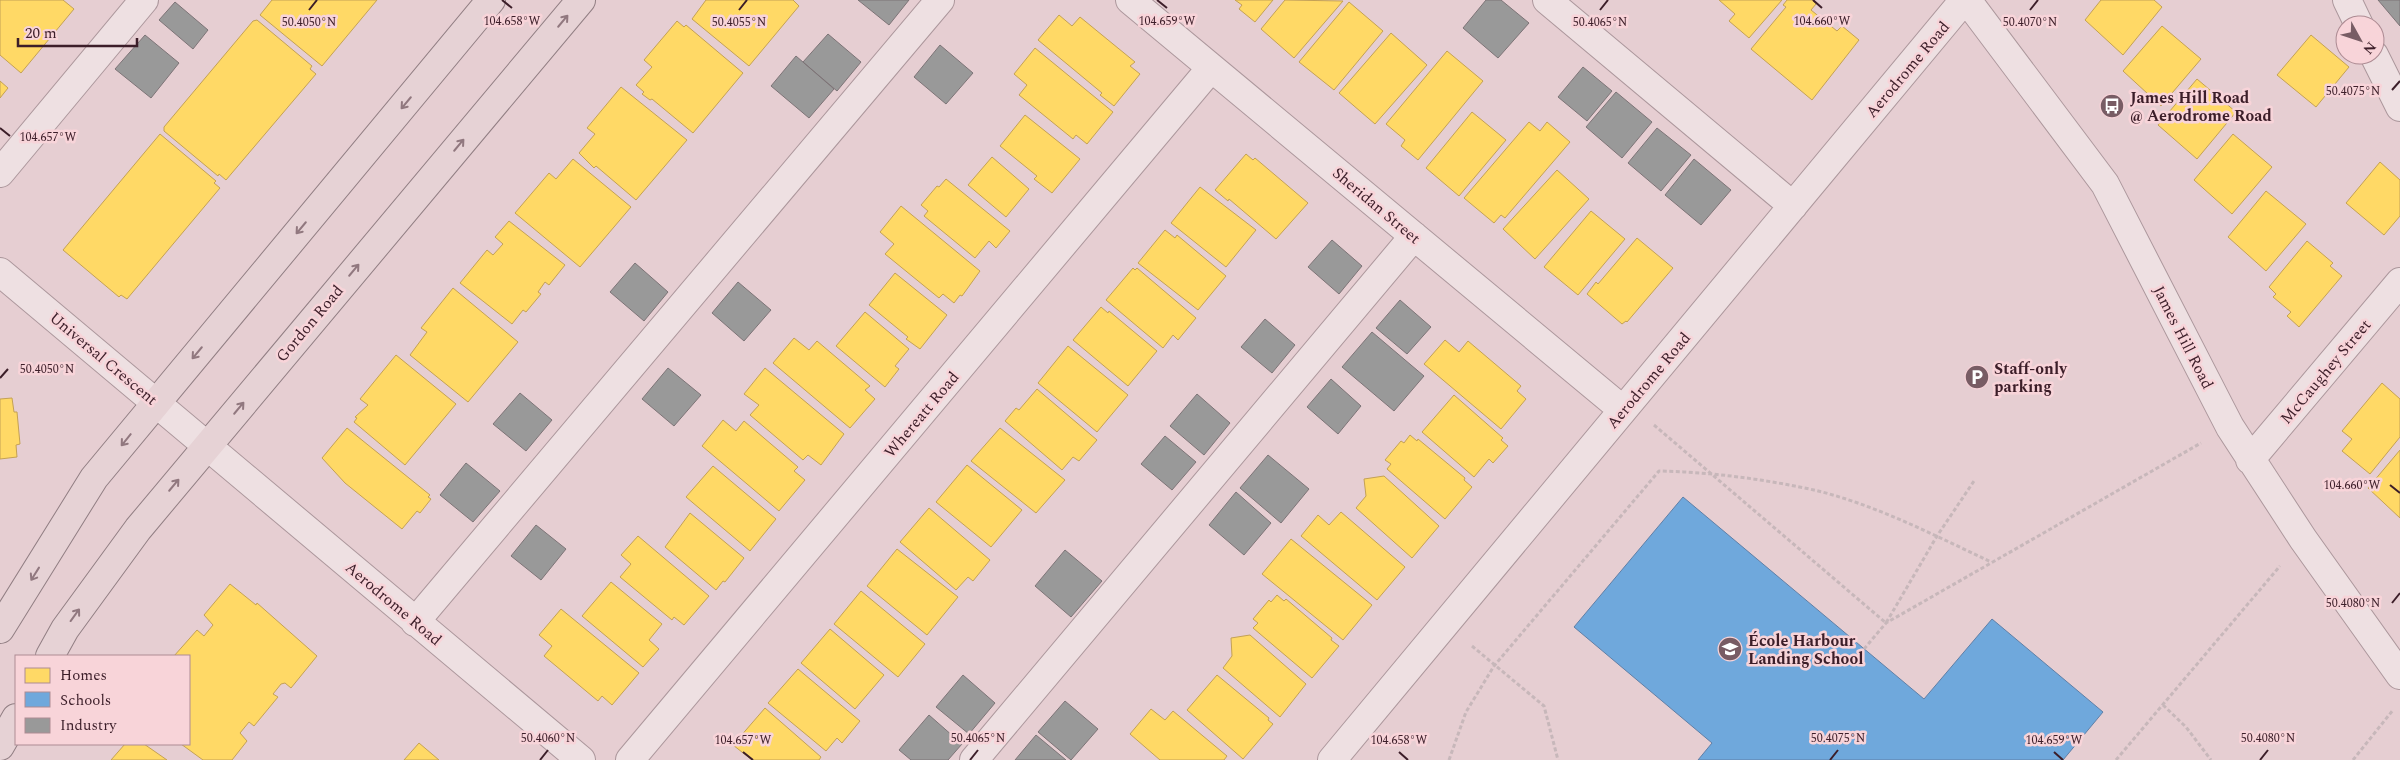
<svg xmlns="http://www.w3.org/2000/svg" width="2400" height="760" viewBox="0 0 2400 760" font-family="Spectral,serif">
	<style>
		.homes { fill: #ffd966; stroke: #c4a154 }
		.schools { fill: #6fa8dc; stroke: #607fa6 }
		.industry { fill: #999; stroke: #7d7477 }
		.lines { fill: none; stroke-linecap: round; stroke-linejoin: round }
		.minor-casing { stroke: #ac979c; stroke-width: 30 }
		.major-casing { stroke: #917e83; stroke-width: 30 }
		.path { stroke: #c7b7ba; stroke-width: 3; stroke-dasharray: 4 2.5; stroke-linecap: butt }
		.minor { stroke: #eee0e2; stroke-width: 28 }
		.major { stroke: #e6d2d5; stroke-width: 28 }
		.oneway { stroke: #91787f }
		.ticks { fill: none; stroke: #3c1e29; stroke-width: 2 }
		.labels { text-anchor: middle; stroke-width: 5; stroke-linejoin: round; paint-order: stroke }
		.street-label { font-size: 16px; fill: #3c1e29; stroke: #f8d4d9 }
		.poi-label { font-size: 16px; font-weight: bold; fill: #3c1e29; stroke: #f8d4d9; text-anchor: start }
		.ticks-label { font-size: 12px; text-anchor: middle; fill: #3c1e29; stroke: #f8d4d9; stroke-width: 5; stroke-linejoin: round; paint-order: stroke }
	</style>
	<rect width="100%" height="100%" fill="#e6ced2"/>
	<path class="homes" d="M0,0H63L74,9L21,73L0,55Z
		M272,0H377L322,66L260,15Z
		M706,0H793L799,6L749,66L692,19Z
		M1235,0H1273L1255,22L1239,9L1242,5Z
		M1285,0L1343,1L1294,58L1261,29Z
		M1719,0H1782L1749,38L1729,21L1735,14Z
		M1787,0H1812L1816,4L1811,10L1837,31L1842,26L1859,40L1812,100L1751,49L1786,7L1783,5Z
		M2101,0H2154L2162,7L2123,55L2085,20Z
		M1349,2L1383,31L1334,90L1299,62Z
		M1059,15L1072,26L1080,17L1135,62L1130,66L1140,74L1114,106L1100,95L1102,93L1038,40Z
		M257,20L312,66L310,69L316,74L226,180L219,174L218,176L164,131V127L253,21Z
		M677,21L684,27L686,25L743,73L693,133L652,99L650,100L642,94L644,92L636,85L652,67L644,60Z
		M2162,26L2201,59L2161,106L2123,71Z
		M1391,33L1427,65L1375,124L1339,93Z
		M2311,35L2349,67L2316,107L2277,75Z
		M1035,48L1113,112L1087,144L1076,135L1073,139L1019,95L1027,85L1014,74Z
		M1447,51L1483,81L1418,160L1401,146L1405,140L1386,124Z
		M2197,79L2236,112L2197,159L2158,125Z
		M0,81L8,88L0,98Z
		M621,87L687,140L636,200L596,166L594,168L579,153L595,134L587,128Z
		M1472,112L1506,140L1459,196L1426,168Z
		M1025,115L1080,159L1052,193L1034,179L1037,176L1000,146Z
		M1529,122L1540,131L1547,122L1570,142L1505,218L1501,215L1494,223L1464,198Z
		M160,134L216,181L214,183L220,188L127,299L121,295L119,297L63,250Z
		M2233,134L2272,167L2232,214L2194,180Z
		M1246,154L1253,160L1255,158L1308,203L1276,239L1229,199L1228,201L1215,190Z
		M992,157L1029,189L1006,217L968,185Z
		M573,159L631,207L580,267L515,213L549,173L556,179Z
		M2380,162L2400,180V216L2384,235L2346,203Z
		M1557,170L1589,199L1535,259L1503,229Z
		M946,179L1010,231L996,248L989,241L975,258L924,216L928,211L921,205L937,186L939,187Z
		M1200,187L1256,230L1226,267L1171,223Z
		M2266,191L2306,224L2266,271L2228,237Z
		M901,206L980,271L962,296L960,295L954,303L943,294L939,298L885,254L894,244L880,232Z
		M1591,211L1625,239L1578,295L1544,267Z
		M509,221L565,265L549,285L545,282L538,292L541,294L526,312L523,310L512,324L460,283L487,250L493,255L503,244L495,237Z
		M1165,230L1175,238L1177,235L1226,276L1198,310L1138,263Z
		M1637,238L1673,268L1627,322L1626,321L1622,324L1587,294L1596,282L1598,284Z
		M2307,241L2333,263L2330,266L2342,276L2299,327L2287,316L2291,312L2273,297L2276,294L2269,287Z
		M1133,268L1135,270L1137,268L1196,318L1178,340L1173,335L1163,348L1106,300Z
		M895,273L947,315L920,349L906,339L908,337L869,305Z
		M453,288L518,342L468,402L410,355L427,332L421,328Z
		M1101,307L1108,313L1109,311L1157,351L1128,386L1073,340Z
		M865,312L909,349L895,366L899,369L885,387L836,346Z
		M794,338L809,350L817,341L870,386L865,390L875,399L850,428L773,363Z
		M1445,340L1459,352L1468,341L1521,386L1517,391L1526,399L1501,429L1424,364Z
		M1068,346L1128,395L1097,432L1038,383Z
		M396,355L456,404L405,465L354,422L357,418L355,417L368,405L360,399Z
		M765,368L844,434L821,465L808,455L803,460L750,415L759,405L744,394Z
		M2382,383L2400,399V437L2370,474L2342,451L2352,439L2342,431Z
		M1037,389L1097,440L1079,461L1073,457L1062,470L1005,421L1016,408L1019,410Z
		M1454,395L1503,438L1501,440L1508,446L1493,463L1489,459L1474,477L1422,432Z
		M12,398L14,412H17L20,444L16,445L17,457L0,459V399Z
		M723,420L736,431L744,421L798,467L794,471L805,480L779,511L702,446Z
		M347,428L430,495L428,497L431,499L420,513L417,511L402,529L345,483L322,458Z
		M1000,428L1065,480L1036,513L971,461Z
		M1410,435L1417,441L1418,439L1465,478L1464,480L1472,487L1445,519L1387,469L1391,464L1385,460L1401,441L1404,443Z
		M2400,450V518L2368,488Z
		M967,465L1022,510L991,547L936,502Z
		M713,466L776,519L750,551L686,497Z
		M1384,476L1439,526L1412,558L1356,508L1366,496L1364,479Z
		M929,508L990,560L973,581L968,577L956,590L900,542Z
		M1341,512L1405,567L1377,600L1301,536L1318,515L1329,525Z
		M690,513L744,558L725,582L723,581L716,590L665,547Z
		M638,536L709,596L684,625L674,617L672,620L620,577L631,564L621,555Z
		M1291,539L1372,605L1343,640L1262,574Z
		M897,549L958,597L927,635L867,586Z
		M611,582L662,624L649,640L659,649L643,667L582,616Z
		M230,584L256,605L257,603L317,656L291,688L285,683L281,684L273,694L278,697L254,726L249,722L240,733L247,741L232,760H203L181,744H189V656H174L197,630L204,636L213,625L204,615Z
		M861,591L925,644L898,677L834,624Z
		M1277,595L1284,601L1286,599L1332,638L1331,640L1339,646L1312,678L1253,628L1258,623L1253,619L1269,600L1271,602Z
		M561,609L639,673L612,705L602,696L598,701L544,656L552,646L539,635Z
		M830,629L884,675L855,709L801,663Z
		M1250,635L1306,684L1280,717L1223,668L1232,656L1231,638Z
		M798,669L860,721L842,743L837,738L826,751L768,703Z
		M1217,675L1269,718L1268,720L1273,724L1243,759L1187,710Z
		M765,708L821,757L819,760H752L733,745Z
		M1151,709L1165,720L1173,711L1227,756L1224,760H1160L1130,734Z
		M419,743L439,760H404Z
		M125,744H144L167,760H111Z"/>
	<path class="schools" d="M1683,497L1924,699L1992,619L2103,712L2063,760H1698L1712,743L1574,627Z"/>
	<path class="industry" d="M858,0H909L889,25Z
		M1486,0H1501L1529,23L1498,58L1463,28Z
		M2378,0H2400V26Z
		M175,2L208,30L193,49L159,20Z
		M828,34L861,62L837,91L803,62Z
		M145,35L179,63L151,98L115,69Z
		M940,45L973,73L946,104L914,77Z
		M796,56L834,89L809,118L771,86Z
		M1583,67L1612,91L1587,121L1558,97Z
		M1616,92L1652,122L1622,158L1586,127Z
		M1657,128L1691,155L1661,191L1628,163Z
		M1694,159L1731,190L1701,225L1665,195Z
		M1332,240L1362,266L1339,294L1308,267Z
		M635,263L668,292L644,321L610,292Z
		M738,282L771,310L744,341L712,313Z
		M1400,300L1431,327L1407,354L1376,328Z
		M1265,319L1295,345L1272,373L1241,347Z
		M1372,332L1424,376L1394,411L1342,367Z
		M668,368L701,395L674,426L642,399Z
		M1331,379L1361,406L1338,434L1307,407Z
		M520,393L552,420L526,451L493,424Z
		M1197,394L1230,423L1204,455L1170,426Z
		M1165,436L1196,462L1172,490L1141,464Z
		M1268,455L1309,489L1281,523L1240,488Z
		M466,463L500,491L473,522L440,495Z
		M1236,492L1271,523L1244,555L1209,525Z
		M536,525L566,549L541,580L511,556Z
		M1065,550L1102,581L1071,617L1035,586Z
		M963,675L995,703L969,734L936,707Z
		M1065,701L1098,729L1071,760L1038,732Z
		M929,715L962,744L948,760H911L899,750Z
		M1036,735L1066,760H1015Z"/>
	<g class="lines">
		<g class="minor-casing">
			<path id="minor" d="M1130,0L1623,410
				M1547,0L1793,206
				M1967,0L2105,184L2230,427L2303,539L2400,675
				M2347,0L2359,25
				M2374,55L2400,107
				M0,173L144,0
				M0,272L581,760
				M2250,460L2400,282
				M415,622L940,0
				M630,760L1211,68
				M974,760L1414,236
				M1332,760L1964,0"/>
		</g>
		<g class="major-casing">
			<path id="major" d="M0,629L94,478L491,0
				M50,656L65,629L138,529L581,0
				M0,746L16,718"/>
		</g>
		<path class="path" d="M1654,425L1886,623L1937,536L1974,481
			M1472,646L1544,706L1558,760
			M1864,649L1886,623L2201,443
			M2163,705L2186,727L2211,760
			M1449,760L1466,712L1494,666L1659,471C1711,472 1763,479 1814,490C1874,504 1936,536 1991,562
			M2116,760L2280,566
			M2353,760L2393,710"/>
		<use href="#minor" class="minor"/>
		<use href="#major" class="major"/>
	</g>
	<defs><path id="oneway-shaft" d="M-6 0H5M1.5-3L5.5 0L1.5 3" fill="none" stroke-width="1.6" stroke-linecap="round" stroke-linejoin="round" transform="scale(1.25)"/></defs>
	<g class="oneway">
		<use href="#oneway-shaft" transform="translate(563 21) rotate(-50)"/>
		<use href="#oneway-shaft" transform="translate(406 103) rotate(130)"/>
		<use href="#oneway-shaft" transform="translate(459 145) rotate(-50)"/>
		<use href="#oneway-shaft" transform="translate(301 228) rotate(130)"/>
		<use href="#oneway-shaft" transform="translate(354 270) rotate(-50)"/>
		<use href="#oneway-shaft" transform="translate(197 353) rotate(130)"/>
		<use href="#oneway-shaft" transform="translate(239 408) rotate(-50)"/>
		<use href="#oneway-shaft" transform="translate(126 440) rotate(129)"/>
		<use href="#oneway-shaft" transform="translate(174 485) rotate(-50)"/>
		<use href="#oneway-shaft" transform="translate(35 574) rotate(122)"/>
		<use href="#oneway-shaft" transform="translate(75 615) rotate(-54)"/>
	</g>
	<path class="ticks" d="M502,0L512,8M1157,0L1167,8M1813,0L1822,8M309,10L317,0M739,10L747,0M1600,10L1608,0M2030,10L2038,0M2392,90L2400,81M0,128L10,136M0,378L8,369M2390,485L2400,493M2392,603L2400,593M743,752L753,760M1399,752L1408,760M2054,752L2063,760M540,760L548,750M970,760L978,750M1830,760L1838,750M2260,760L2268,750"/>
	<defs>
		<g id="bus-disc" transform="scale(1.25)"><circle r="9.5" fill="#785c64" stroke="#f8d4d9"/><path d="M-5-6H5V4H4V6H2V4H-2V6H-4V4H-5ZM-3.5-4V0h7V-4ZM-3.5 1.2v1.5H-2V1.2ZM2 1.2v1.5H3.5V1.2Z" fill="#fff"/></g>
		<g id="parking-disc" transform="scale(1.25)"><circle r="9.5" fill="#785c64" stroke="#f8d4d9"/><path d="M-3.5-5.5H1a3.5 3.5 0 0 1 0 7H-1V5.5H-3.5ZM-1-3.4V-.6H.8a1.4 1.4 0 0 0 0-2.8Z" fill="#fff"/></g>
		<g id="school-disc" transform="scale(1.25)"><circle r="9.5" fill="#785c64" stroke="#f8d4d9"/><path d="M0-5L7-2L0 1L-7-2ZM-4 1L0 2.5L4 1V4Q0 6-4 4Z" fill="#fff"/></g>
	</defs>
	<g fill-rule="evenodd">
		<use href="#bus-disc" x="2112" y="106"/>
		<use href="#parking-disc" x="1977" y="377"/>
		<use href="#school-disc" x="1730" y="649"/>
	</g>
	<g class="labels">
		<g class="street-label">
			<text transform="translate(1907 69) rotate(-50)" y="6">Aerodrome Road</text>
			<text transform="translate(1377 205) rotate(40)" y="6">Sheridan Street</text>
			<text transform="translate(309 323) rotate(-50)" y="6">Gordon Road</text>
			<text transform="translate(2184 337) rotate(63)" y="6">James Hill Road</text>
			<text transform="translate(104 358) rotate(40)" y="6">Universal Crescent</text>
			<text transform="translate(2325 371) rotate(-50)" y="6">McCaughey Street</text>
			<text transform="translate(1648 380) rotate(-50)" y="6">Aerodrome Road</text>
			<text transform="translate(921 414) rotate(-50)" y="6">Whereatt Road</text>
			<text transform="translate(394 603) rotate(40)" y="6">Aerodrome Road</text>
		</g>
		<g class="poi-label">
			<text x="2130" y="103">James Hill Road<tspan x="2130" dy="18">@ Aerodrome Road</tspan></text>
			<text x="1994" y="374">Staff-only<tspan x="1994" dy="18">parking</tspan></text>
			<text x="1748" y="646">École Harbour<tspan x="1748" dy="18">Landing School</tspan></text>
		</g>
	</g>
	<g class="ticks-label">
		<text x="512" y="25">104.658°W</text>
		<text x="1167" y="25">104.659°W</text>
		<text x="1822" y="25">104.660°W</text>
		<text x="309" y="26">50.4050°N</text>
		<text x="739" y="26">50.4055°N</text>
		<text x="1600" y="26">50.4065°N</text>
		<text x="2030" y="26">50.4070°N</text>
		<text x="2353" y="95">50.4075°N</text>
		<text x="48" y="141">104.657°W</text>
		<text x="47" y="373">50.4050°N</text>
		<text x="2352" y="489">104.660°W</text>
		<text x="2353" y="607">50.4080°N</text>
		<text x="548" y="742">50.4060°N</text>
		<text x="978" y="742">50.4065°N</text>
		<text x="1838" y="742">50.4075°N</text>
		<text x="2268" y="742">50.4080°N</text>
		<text x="743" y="744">104.657°W</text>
		<text x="1399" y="744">104.658°W</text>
		<text x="2054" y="744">104.659°W</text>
	</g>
	<rect x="15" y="655" width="175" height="90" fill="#f8d4d9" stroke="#ad8b93"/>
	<rect x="25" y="668" width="25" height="15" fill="#ffd966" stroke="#ad8b93"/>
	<text x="60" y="680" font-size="15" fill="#3c1e29">Homes</text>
	<rect x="25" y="692" width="25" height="15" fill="#6fa8dc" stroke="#ad8b93"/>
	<text x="60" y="705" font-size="15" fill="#3c1e29">Schools</text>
	<rect x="25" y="718" width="25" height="15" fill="#999999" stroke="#ad8b93"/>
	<text x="60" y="730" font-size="15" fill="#3c1e29">Industry</text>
	<g transform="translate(2360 40) rotate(130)"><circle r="24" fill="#f8d4d9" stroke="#ad8b93"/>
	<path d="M0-4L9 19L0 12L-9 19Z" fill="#785c64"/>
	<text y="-8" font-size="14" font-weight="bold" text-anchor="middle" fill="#3c1e29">N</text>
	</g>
	<path d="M18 38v8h119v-8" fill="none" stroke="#3c1e29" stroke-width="2.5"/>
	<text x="25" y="38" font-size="15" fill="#3c1e29" stroke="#f8d4d9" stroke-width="4" paint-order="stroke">20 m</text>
</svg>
